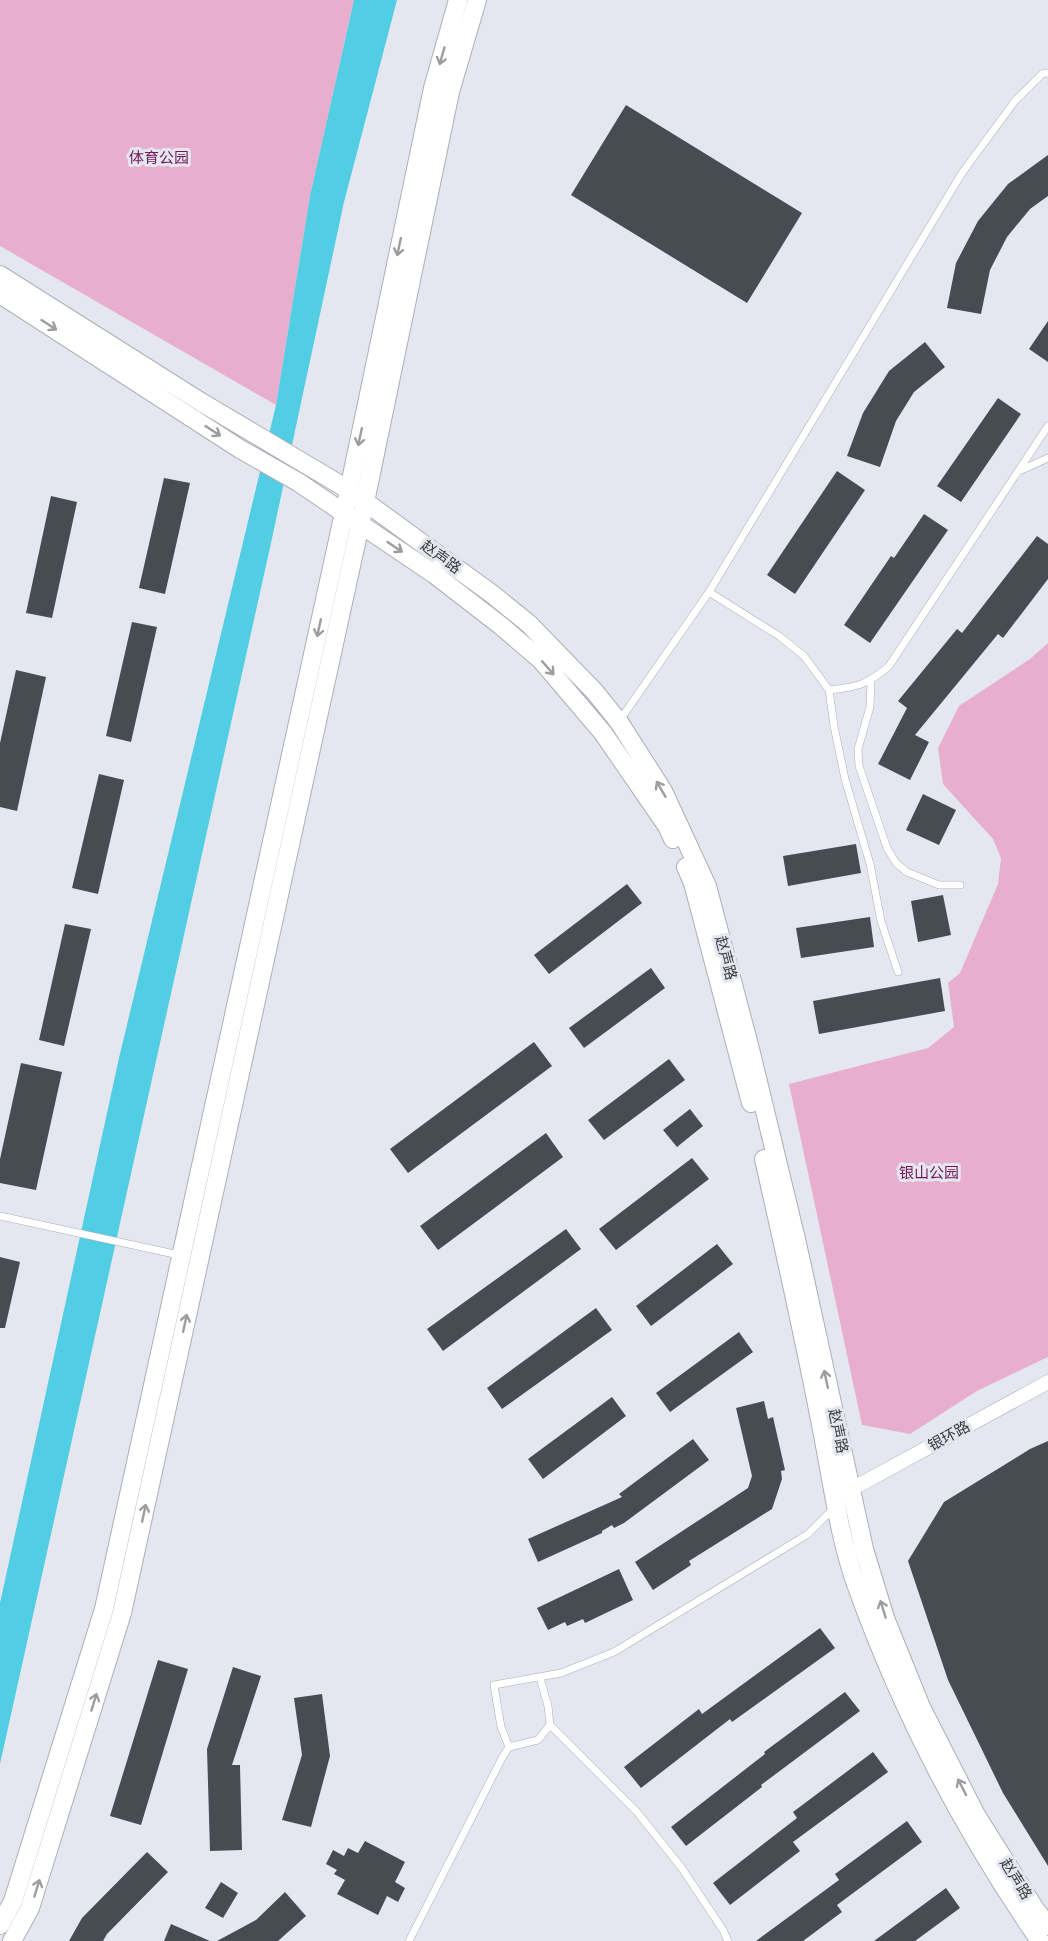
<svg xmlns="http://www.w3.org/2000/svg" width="1048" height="1941" viewBox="0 0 1048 1941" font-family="Montserrat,'Noto Sans SC',sans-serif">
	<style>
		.green { fill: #e7afcd }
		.water { fill: #51cee3 }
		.building { fill: #464c52 }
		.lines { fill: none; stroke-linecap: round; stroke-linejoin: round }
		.lane-casing { stroke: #adaeb7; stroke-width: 8 }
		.street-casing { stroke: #adaeb7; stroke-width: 15 }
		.secondary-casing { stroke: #adaeb7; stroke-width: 20 }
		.lane { stroke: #fff; stroke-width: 7 }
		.street { stroke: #fff; stroke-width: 14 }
		.secondary { stroke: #fff; stroke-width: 18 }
		.oneway { stroke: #9c9d9f }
		.labels { text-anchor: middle; stroke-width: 6; stroke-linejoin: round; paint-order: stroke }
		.park-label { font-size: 15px; fill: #741655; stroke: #e5e7f0 }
		.street-label { font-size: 15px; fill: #3a3b3f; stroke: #e5e7f0 }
	</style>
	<rect width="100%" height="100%" fill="#e5e7f0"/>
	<path class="green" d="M0,0H354L310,196L276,405L0,246Z
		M1048,643V1357L977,1391L910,1434L862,1425L789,1084L928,1048L954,1027L948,983L960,973L998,884L1001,858L993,839L943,784L938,748L959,706L1030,659Z"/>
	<path class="water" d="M354,0H397L344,202L271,543L0,1764V1603L119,1058L276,405L310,196Z"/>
	<path class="building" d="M626,105L802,213L747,303L571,195Z
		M1048,155V196L1030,209L1007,237L990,270L981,314L947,308L956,263L978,221L1008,184Z
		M1048,321V362L1029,349Z
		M925,342L945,367L914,392L896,421L880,467L847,456L863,413L889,371Z
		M998,398L1021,414L961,502L937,486Z
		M837,471L865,490L795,594L767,575Z
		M164,478L190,483L165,594L139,588Z
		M51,496L77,502L52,618L26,613Z
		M924,514L948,530L870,643L844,625L891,556L894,558Z
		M1037,536L1048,544V579L1003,638L998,634L915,735L929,742L910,780L878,764L907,708L898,701L957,629L962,633Z
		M132,622L157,627L131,742L106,736Z
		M16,670L46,677L17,811L0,807V743Z
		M99,774L124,780L98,894L72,888Z
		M923,794L956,810L939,845L906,830Z
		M856,844L861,873L788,886L783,856Z
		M627,884L642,903L549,974L534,955Z
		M943,895L951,935L918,942L911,901Z
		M870,917L874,947L801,958L796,928Z
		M65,924L91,929L64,1046L39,1040Z
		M651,968L665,988L584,1048L569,1028Z
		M940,978L945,1011L819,1034L813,1001Z
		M534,1042L552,1066L408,1173L390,1149Z
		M669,1059L685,1080L604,1140L588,1120Z
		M21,1063L62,1072L36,1190L0,1183V1159Z
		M690,1109L703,1126L677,1147L663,1130Z
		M546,1133L563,1157L438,1250L420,1226Z
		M692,1158L709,1179L616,1250L599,1229Z
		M566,1229L581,1249L443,1351L427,1329Z
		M717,1244L733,1264L651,1326L636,1306Z
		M0,1257L20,1262L5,1328H0Z
		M596,1308L612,1330L502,1409L487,1388Z
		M739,1332L753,1352L670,1412L656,1393Z
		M612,1397L626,1416L543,1479L528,1459Z
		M764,1401L768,1419L773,1417L785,1470L781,1471L782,1479L772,1509L689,1561L691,1565L653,1590L635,1562L748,1488L752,1476L736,1408Z
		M693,1439L709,1460L624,1523L614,1528L612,1525L602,1531V1533L538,1562L528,1539L622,1497L619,1494Z
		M1048,1441V1866L1003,1793L948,1680L908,1561L944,1502L1030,1449Z
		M619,1569L633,1600L585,1623L583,1619L567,1626L565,1622L548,1630L537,1608Z
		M820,1628L835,1648L732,1722L730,1719L641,1788L624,1767L699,1709L702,1714Z
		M158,1660L188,1669L141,1825L110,1816Z
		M233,1667L261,1676L232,1765H240L242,1850L210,1851L207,1749Z
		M845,1692L860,1711L761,1785L762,1787L686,1846L671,1827L765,1754L764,1752Z
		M322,1694L330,1756L311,1827L282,1820L302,1755L294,1698Z
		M873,1752L888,1772L793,1842L800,1851L730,1905L713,1883L797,1818L793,1812Z
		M907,1821L922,1842L837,1905L842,1912L803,1941H756L839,1880L835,1874Z
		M365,1841L405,1862L395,1882L405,1888L398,1902L387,1896L378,1915L337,1894L345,1880L334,1874L337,1870L326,1864L333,1850L344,1856L348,1848L358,1853Z
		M147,1852L168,1872L107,1934L103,1941H69L82,1918Z
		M221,1882L238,1893L223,1918L205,1908Z
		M946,1888L960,1908L915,1941H874Z
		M285,1892L306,1916L278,1941H217L256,1920Z
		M171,1924L210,1941H164Z"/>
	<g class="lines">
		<g class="lane-casing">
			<path id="lane" d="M1017,472L1048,458
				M709,592L779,636L804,656L829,690
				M871,681L870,707L858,749L859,766L887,848L896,863L907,872L939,885H960
				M620,720L709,592L962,173L1015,101L1042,74L1048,73
				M898,972L881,921L870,864L845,779L834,726L829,690C857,687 867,685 889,666L1048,426
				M0,1216L179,1255
				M540,1678L548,1706L550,1725L538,1740L509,1747L501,1727L494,1685L561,1673L614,1652L808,1534L835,1507
				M550,1725L637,1812L681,1867L723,1930L728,1941
				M409,1941L502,1758L509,1747"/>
		</g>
		<g class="street-casing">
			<path id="street" d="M850,1490L1048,1382"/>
		</g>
		<g class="secondary-casing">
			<path id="secondary" d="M0,275L201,402L349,490L492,594L529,624L595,692L619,722L663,791L707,886L750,1049L796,1239L864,1549L885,1618L921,1707L976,1815L1035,1909L1048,1926
				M0,294L240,449L298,482L434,574L500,625L541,660L603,733L667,826L673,839
				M686,867L693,883L751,1103
				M764,1159C784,1247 804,1336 821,1425C832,1478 838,1533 856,1584C901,1710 964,1831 1040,1941
				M0,1925L13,1901L104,1609L349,490L433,88L458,0
				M12,1941L30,1908L122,1613L365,502L450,92L477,0"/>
		</g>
		<use href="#lane" class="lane"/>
		<use href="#street" class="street"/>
		<use href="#secondary" class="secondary"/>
	</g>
	<defs><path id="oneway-shaft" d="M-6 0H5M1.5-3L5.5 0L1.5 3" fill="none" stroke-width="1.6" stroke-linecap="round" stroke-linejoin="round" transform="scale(1.5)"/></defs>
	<g class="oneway">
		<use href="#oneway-shaft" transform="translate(442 56) rotate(106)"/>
		<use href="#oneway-shaft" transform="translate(399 247) rotate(102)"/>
		<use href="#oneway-shaft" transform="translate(49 325) rotate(33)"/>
		<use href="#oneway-shaft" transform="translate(213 431) rotate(33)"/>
		<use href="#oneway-shaft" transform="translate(360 437) rotate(102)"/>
		<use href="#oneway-shaft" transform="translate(395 547) rotate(34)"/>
		<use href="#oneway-shaft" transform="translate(319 628) rotate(102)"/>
		<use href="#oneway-shaft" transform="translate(548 668) rotate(49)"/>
		<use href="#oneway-shaft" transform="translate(661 789) rotate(-120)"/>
		<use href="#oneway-shaft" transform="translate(185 1323) rotate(-78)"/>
		<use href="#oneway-shaft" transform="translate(826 1379) rotate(-102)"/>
		<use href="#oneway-shaft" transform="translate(144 1513) rotate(-78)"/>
		<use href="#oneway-shaft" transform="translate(883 1609) rotate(-107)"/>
		<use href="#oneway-shaft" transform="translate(94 1702) rotate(-73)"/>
		<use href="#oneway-shaft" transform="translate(962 1787) rotate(-117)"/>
		<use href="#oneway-shaft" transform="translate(37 1888) rotate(-73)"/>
	</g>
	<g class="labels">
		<g class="park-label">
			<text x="159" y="163">体育公园</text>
			<text x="929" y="1178">银山公园</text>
		</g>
		<g class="street-label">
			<text transform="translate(441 557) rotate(36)" y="5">赵声路</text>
			<text transform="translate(726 958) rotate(75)" y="5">赵声路</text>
			<text transform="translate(838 1431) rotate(78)" y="5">赵声路</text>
			<text transform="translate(949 1436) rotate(-29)" y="5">银环路</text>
			<text transform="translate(1016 1879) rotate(58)" y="5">赵声路</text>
		</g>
	</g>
</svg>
